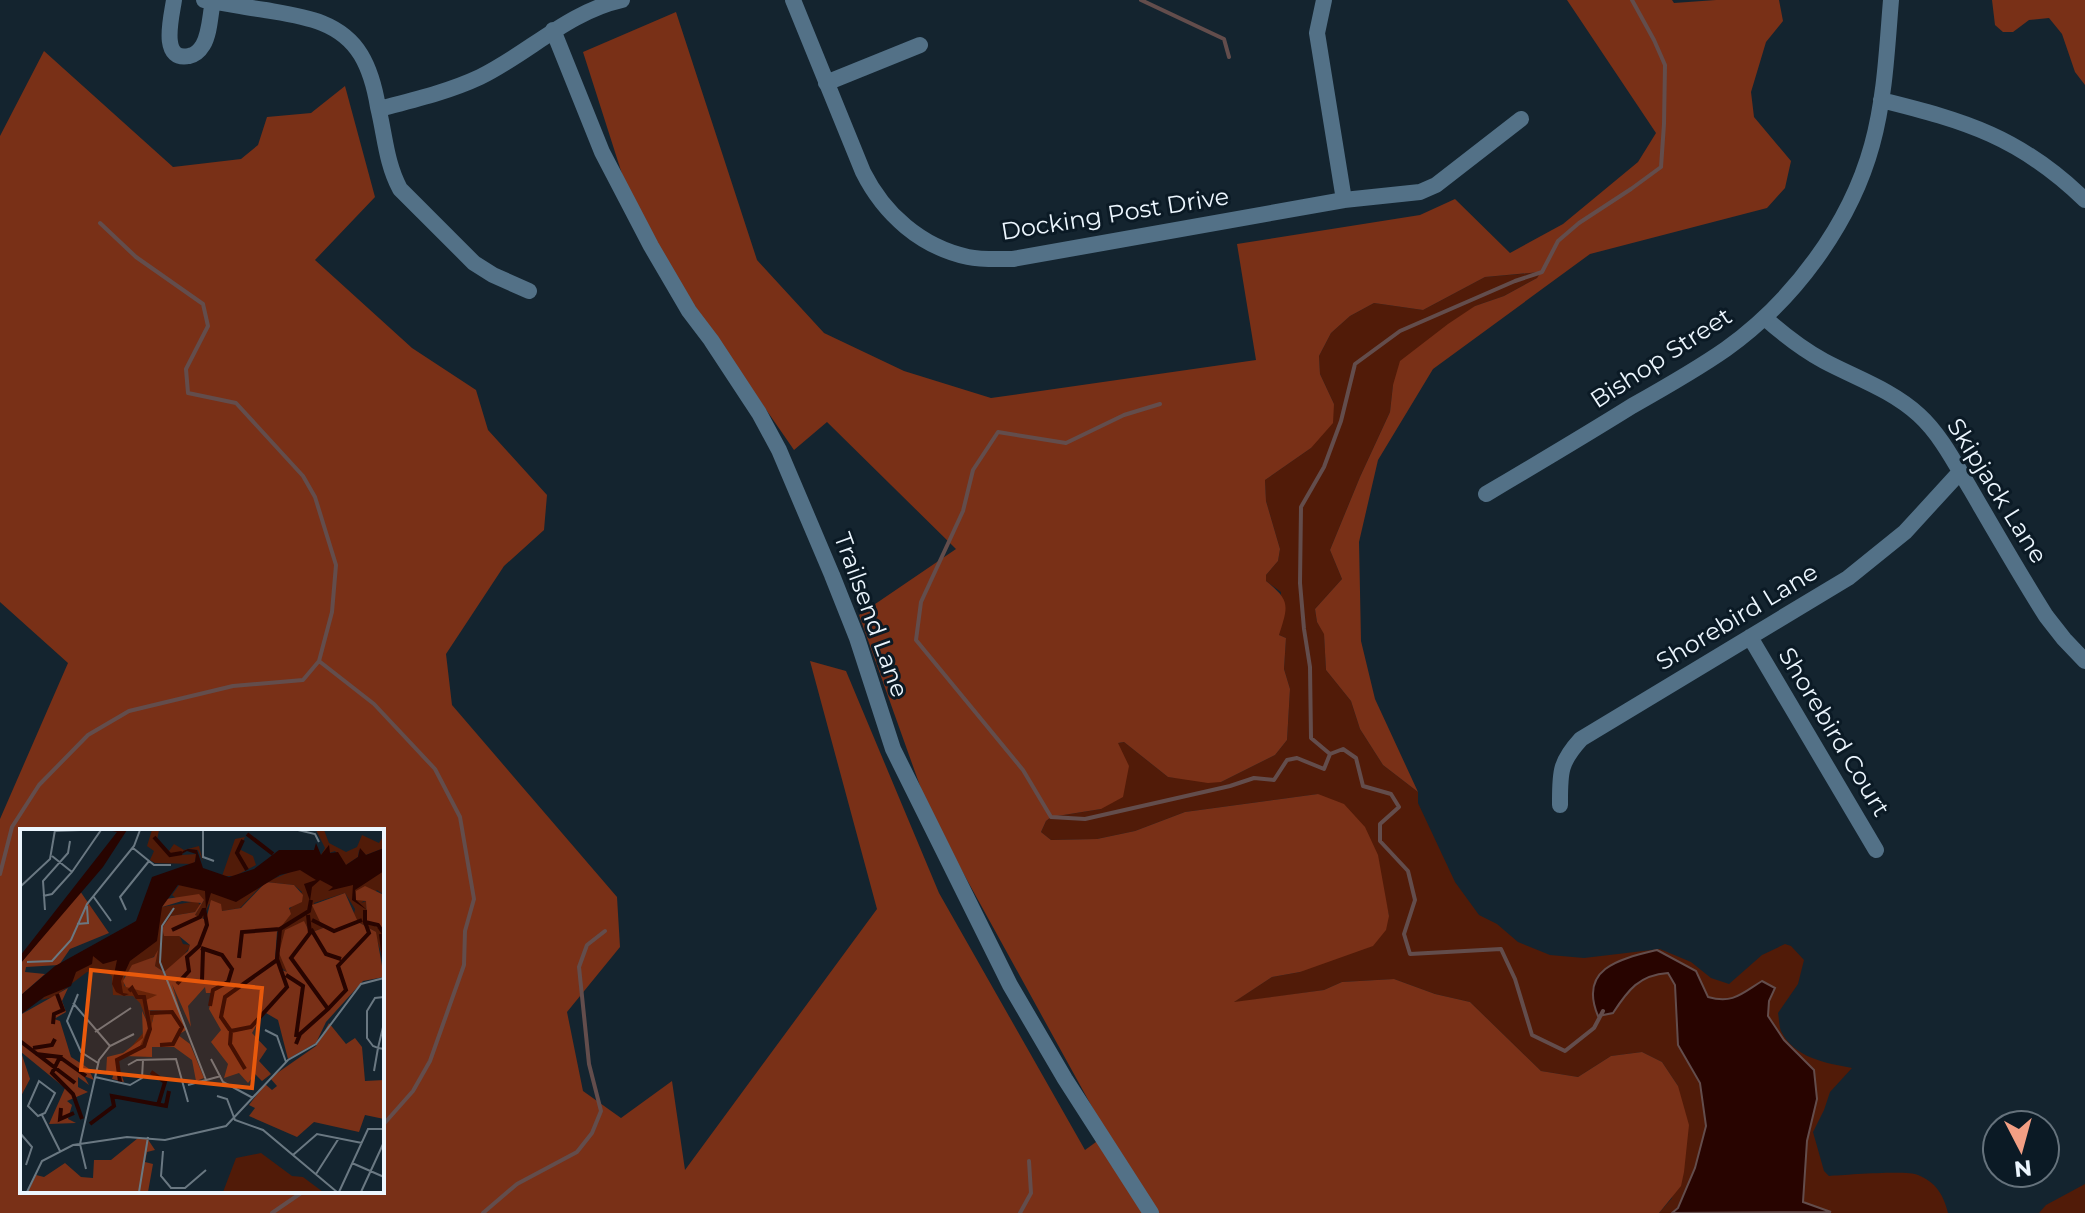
<svg xmlns="http://www.w3.org/2000/svg" width="2085" height="1213" viewBox="0 0 2085 1213" font-family="Montserrat,sans-serif">
	<style>
		.green { fill: #511b08 }
		.forest { fill: #793017; fill-rule: evenodd }
		.water { fill: #280400; stroke: #634d4c; stroke-width: 2 }
		.lines { fill: none; stroke-linecap: round; stroke-linejoin: round }
		.stream { stroke: #634d4c; stroke-width: 4 }
		.street { stroke: #537187; stroke-width: 16 }
		.labels { text-anchor: middle; stroke-width: 6; stroke-linejoin: round; paint-order: stroke }
		.street-label { font-size: 24px; fill: #ecf6fe; stroke: #0b1a25 }
		.inset-river { fill: none; stroke: #280400; stroke-width: 4 }
		.inset-road { fill: none; stroke: #6a7882; stroke-width: 2 }
		.view { fill: #e8590c; fill-opacity: 0.15; stroke: #e8590c; stroke-width: 4 }
		.inset-edge { fill: none; stroke: #ecf6fe; stroke-width: 4 }
	</style>
	<rect width="100%" height="100%" fill="#14242f"/>
	<path class="green" d="M1542,272L1537,278L1504,296L1475,306L1393,385L1390,412L1360,477L1330,550L1342,579L1315,609L1317,622L1324,633L1326,670L1351,701L1360,729L1383,765L1418,792V803L1455,882L1479,915L1497,924L1518,942L1550,955L1584,958L1660,949L1691,962L1711,978L1729,984L1762,955L1785,944L1791,946L1804,960L1798,984L1778,1013C1779,1018 1779,1026 1781,1031C1794,1058 1826,1063 1852,1068L1830,1092L1824,1110L1813,1132L1824,1171L1829,1176C1845,1175 1908,1170 1918,1175C1936,1182 1944,1196 1948,1213H1659L1672,1198L1678,1086L1662,1062L1642,1052L1611,1056L1578,1077L1541,1071L1470,1002L1435,994L1394,979L1342,982L1324,990L1232,1003L1272,977L1300,972L1389,916L1385,899L1318,794L1185,812L1135,831L1097,839L1051,840L1041,832L1046,821L1051,817L1101,809L1118,743L1124,742L1168,777L1221,782L1275,755L1287,740L1290,689L1284,669L1286,638L1279,635L1281,592L1266,581V575L1278,561L1280,549L1266,501L1265,480L1311,448L1334,404L1320,374L1319,356L1331,333L1350,316L1374,303L1423,310L1485,277Z
		M2085,1184V1213H2039L2046,1205Z"/>
	<path class="forest" d="M1567,0H1672L1674,3L1716,0H1779L1783,21L1766,42L1751,92L1754,117L1791,161L1785,188L1767,208L1590,254L1433,369L1378,460L1359,542L1361,641L1375,699L1418,792L1383,765L1360,729L1351,701L1326,670L1324,634L1317,622L1315,609L1342,579L1330,550L1360,477L1390,412L1393,385L1400,361L1448,324L1475,306L1504,296L1537,278L1541,272L1485,277L1423,310L1374,303L1350,316L1331,333L1319,356L1320,374L1334,404L1333,423L1311,448L1265,480L1266,501L1280,549L1278,561L1266,575V581C1291,601 1288,606 1279,635L1286,638L1284,669L1290,689L1287,740L1275,755L1221,782L1208,783L1168,777L1124,742L1118,743L1129,766L1123,797L1101,809L1051,817L1046,821L1041,832L1051,840L1097,839L1135,831L1185,812L1318,794L1344,804L1365,827L1378,855L1389,916L1386,930L1373,946L1300,972L1272,977L1234,1002L1324,990L1342,982L1394,979L1435,994L1470,1002L1541,1071L1578,1077L1611,1056L1642,1052L1662,1062L1678,1086L1689,1125L1684,1172L1681,1186L1659,1213H0V819L68,663L0,602V136L44,51L173,167L241,159L258,145L267,117L311,113L345,86L375,197L315,260L412,348L476,390L488,430L547,495L544,530L504,566L446,654L452,705L617,897L620,947L567,1012L583,1091L621,1118L672,1081L685,1170L877,909L810,661L846,671L939,893L1085,1150L1107,1134L929,811L859,615L956,549L827,422L794,450L638,224L583,52L676,12L757,260L824,333L904,371L991,398L1256,360L1237,244L1420,215L1455,199L1510,253L1563,224L1638,162L1656,133ZM22,831H382V1191H22Z
		M1992,0H2085V85L2075,72L2062,34L2049,18L2029,20L2013,32H2003L1995,25Z"/>
	<path class="water" d="M1657,950L1696,971L1708,997C1733,1004 1741,994 1762,981L1775,988L1769,1001L1768,1016L1784,1040L1814,1070L1817,1099L1807,1141L1803,1202L1831,1212L1672,1213L1678,1208L1695,1168L1706,1126L1700,1083L1678,1045L1675,985L1668,973C1639,975 1628,990 1613,1013L1598,1016C1578,968 1620,959 1657,950Z"/>
	<g class="lines">
		<path class="stream" d="M1141,0L1224,39L1229,57
			M1160,404L1124,415L1066,443L998,432L973,470L963,511L921,602L916,640L1023,770L1051,817L1085,819L1230,786L1254,778L1274,780L1287,760L1297,758L1324,769L1330,754L1343,749L1356,758L1363,786L1391,794L1399,807L1380,824V841L1408,871L1415,900L1404,934L1410,954L1501,949L1515,979L1532,1035L1565,1051L1594,1028L1603,1011
			M319,661L374,704L435,769L460,817L474,899L465,931L464,965L430,1061L413,1091L382,1126
			M1330,754L1311,738L1310,667L1304,629L1300,583L1301,507L1324,467L1341,421L1355,364L1400,331L1515,281L1542,272L1558,241L1579,223L1631,189L1661,167L1664,124L1665,65L1654,40L1632,0
			M0,874L12,827L39,785L88,735L129,711L233,686L303,680L319,661L332,612L336,565L315,497L303,476L236,403L188,393L186,369L208,326L203,304L136,257L100,223
			M272,1213L304,1191
			M483,1213L517,1184L577,1152L592,1133L601,1111L589,1064L579,967L587,945L605,931
			M1020,1213L1031,1193L1029,1161"/>
		<path class="street" d="M174,0C172,15 159,62 189,56C195,55 200,50 203,45C210,33 210,15 213,1
			M204,0C224,3 244,7 265,10C300,16 340,20 361,55C370,70 375,89 378,107C385,135 386,163 400,189L474,263L493,275L529,291
			M793,0L863,172C884,214 921,247 968,257C982,260 998,259 1013,259L1344,200L1420,192L1436,185L1521,119
			M1324,0L1317,33L1344,200
			M553,30L602,152L651,246L689,311L711,340L759,413L779,450L832,575L857,638L893,749L1010,985L1065,1079L1151,1213
			M826,83L920,45
			M1881,100C1966,121 2020,137 2085,200
			M379,109C413,100 448,92 480,77C529,53 568,12 622,0
			M1765,318C1784,335 1802,349 1824,361C1856,378 1892,390 1919,415C1941,435 1956,465 1971,490C1996,533 2020,575 2046,616L2064,639L2085,661
			M1486,494C1535,465 1584,436 1632,406C1664,388 1696,370 1726,349C1793,301 1850,225 1872,145C1885,98 1887,48 1891,0
			M1750,637L1876,850
			M1560,805C1560,773 1559,763 1581,739L1848,578L1905,532L1960,472"/>
	</g>
	<g class="labels">
		<g class="street-label">
			<text transform="translate(1115 214) rotate(-9)" y="8">Docking Post Drive</text>
			<text transform="translate(1661 358) rotate(-33)" y="8">Bishop Street</text>
			<text transform="translate(1997 491) rotate(58)" y="8">Skipjack Lane</text>
			<text transform="translate(871 615) rotate(70)" y="8">Trailsend Lane</text>
			<text transform="translate(1737 617) rotate(-31)" y="8">Shorebird Lane</text>
			<text transform="translate(1834 732) rotate(59)" y="8">Shorebird Court</text>
		</g>
	</g>
	<g transform="translate(20 829)">
		<rect width="364" height="364" fill="#14242f"/>
		<path d="M132,1H139L137,11L149,22L154,15L164,21L179,17L183,33L178,21L168,20L161,26L177,25L174,35L135,34L130,31L134,22L127,17ZM296,1H304L309,14L326,23L337,18L342,6L359,14L364,6V19L346,26L339,21L338,28L326,36L315,22L309,24V16L306,26H301L305,19ZM225,8L219,20L233,27L236,36L215,47H202L215,10ZM289,35L364,36V66L357,61L341,74L346,72L347,92L364,103V133L354,102L333,90L335,80L325,64L294,74L303,99L290,104L286,96L263,109L269,145L257,135L260,94L282,63L274,56L246,53ZM162,52L233,59L240,58L220,79L202,82L189,75L182,92L175,86L184,71H158L152,66ZM177,72L181,77L175,83L151,87L163,115L171,116L159,133L144,143L135,137L136,126L104,147V157L139,166L130,182H153L132,191V208L124,221L107,223L129,197L120,174L113,167L93,166L92,147L81,141L67,143L34,168L21,171L58,135L142,78ZM241,324L272,347L283,348L303,363H203L216,329Z" fill="#511b08"/>
		<path d="M246,53L274,56L283,66L282,73L269,79L271,85L257,103L255,130L262,141L267,143L259,124L265,101L284,92L290,104L303,99L292,76L325,64L338,93L356,103L364,148L343,152L306,193L296,214L268,230L258,191L246,184L241,188L232,204L247,220L239,232L251,245L242,252L235,245L228,254L219,244L204,249L208,235L191,213L201,201L189,180L193,164H186L185,158L168,177L171,198L152,155L166,201L158,206L170,215L184,249L176,252L172,231L154,218H132V228L105,227L97,234L104,253L92,250L94,244H86L87,228L103,224L123,209L122,182L129,197L120,217L110,223L126,218L134,186L153,182L128,181L126,171L137,166L106,158L103,152L112,136L134,128L138,121L135,137L144,143L168,122L170,116L159,107H144L142,99L151,87L175,83L181,74L162,72L142,78L146,70L179,65L184,71L175,86L186,91L191,71L201,75L202,82L221,79ZM345,57L364,66V103L347,92L346,72L336,71V62ZM60,62L89,104L50,120L39,136L6,138L5,143L25,145L0,167V135ZM48,159L42,172L46,183L34,190L40,192L51,228L68,239L74,251L64,247L69,256L58,248V258L68,263L47,272L52,276L48,290L56,294L29,295L45,259L1,223L10,250L0,269V186ZM309,194L326,215L335,209L342,218L345,252L364,251V290L345,286L339,303L294,293L277,308L229,287L235,279L229,276L245,255L252,261L257,257L250,249L296,217ZM118,309H127L135,321L127,323L125,333L133,335L128,363H8L16,346L24,348L45,334L61,348L73,349L74,331H91Z" fill="#793017"/>
		<path d="M107,1L83,38L0,135V127L97,3L92,2ZM296,14L301,26L309,16L310,24L318,23L326,36L338,28L340,19L346,26L364,19V42L335,61L336,71L347,81L332,71L333,56L308,62L313,58L300,51L292,58L290,72L284,55L296,51L280,41L260,46L216,73L191,64L186,80L185,62L158,56L142,78L137,112L110,132L101,152L103,164L109,165L104,167L96,163L92,155L97,131L83,135L73,127L72,135L56,143L51,157L24,168L0,186V167L35,137L116,92L132,48L175,33L176,25L167,22L160,26L163,22L168,20L177,21L183,39L209,48L234,40L259,21H294Z" fill="#280400"/>
		<path class="inset-river" d="M227,5L253,25M134,8L150,26L162,24M223,11L217,24L227,41M345,81V93L358,96L364,105M292,91L314,102L342,91M291,100L306,125L321,130M152,101L180,88L184,80M361,105L364,131M181,119L202,126L212,140L208,153L193,161L190,177M219,129L222,103L260,100M266,146L283,157L276,208M182,152L183,121M157,155L169,142L167,128L179,117L187,96L184,79M309,179L326,161L318,137L349,104L345,93M130,184L152,183L162,198L153,215L140,216M33,195L34,185L43,181L37,165M210,201L201,188L205,168L257,131M0,212L55,254M276,215L280,205L308,180L271,129L290,104L288,86M13,219L32,216L35,210M16,225L40,228L32,244L53,265L62,290M41,229L66,247M225,240L210,215L211,202L231,198L267,158L257,130L260,100L289,82L291,71M131,243L145,253L138,276M100,253L97,231L124,217L130,200L124,168H117L112,159L109,162M41,279L40,290L54,284M70,295L94,277L92,267L146,277L149,262"/>
		<path class="inset-road" d="M155,1H263M183,1V28L194,32M278,1L295,5L299,13M35,2L61,1M113,19L134,36H151M32,27L52,43M0,58L30,30L35,1M23,67L32,65L52,43L81,1M73,67L91,92M154,79L142,97L140,133L186,251M25,81L23,52L48,24L50,12M106,81L100,68L129,32M57,95L68,94L67,77M7,133L32,132L51,111L67,75L114,17L120,1M58,165L47,192L61,223L78,234M364,168L355,169L347,182V209L353,217L358,219L364,194M53,174L90,217M245,201L257,207L266,233M75,203L111,179M191,230L203,253L233,269M108,236L117,231L156,230L168,273M354,242L358,219L364,220M75,248L110,256L122,249L123,231M19,252L35,264L25,284L18,287L8,277ZM168,256L201,247M197,267L207,270L215,291L243,301L317,363M22,286L40,322M0,304L12,318L6,336M143,322L141,347L151,359H165L186,341M273,326L297,305L342,314M332,334L364,348M66,340L60,315L79,231L90,217L114,205M296,345L319,309M7,363L22,332L53,316L107,308L145,311L206,297L268,231L296,215L341,155L364,149M119,363L128,308M319,363L348,300H364M341,363L364,313"/>
		<path class="view" d="M71,141L242,159L232,259L61,241Z"/>
		<rect width="364" height="364" class="inset-edge"/>
	</g>
	<g transform="translate(2021 1149) rotate(174)"><circle r="38" fill="#0b1a25" stroke="#65727c" stroke-width="2"/>
	<path d="M0-6L14 30L0 20L-14 30Z" fill="#f39f84"/>
	<text y="-12" font-size="22" font-weight="bold" text-anchor="middle" fill="#ecf6fe">N</text>
	</g>
</svg>
